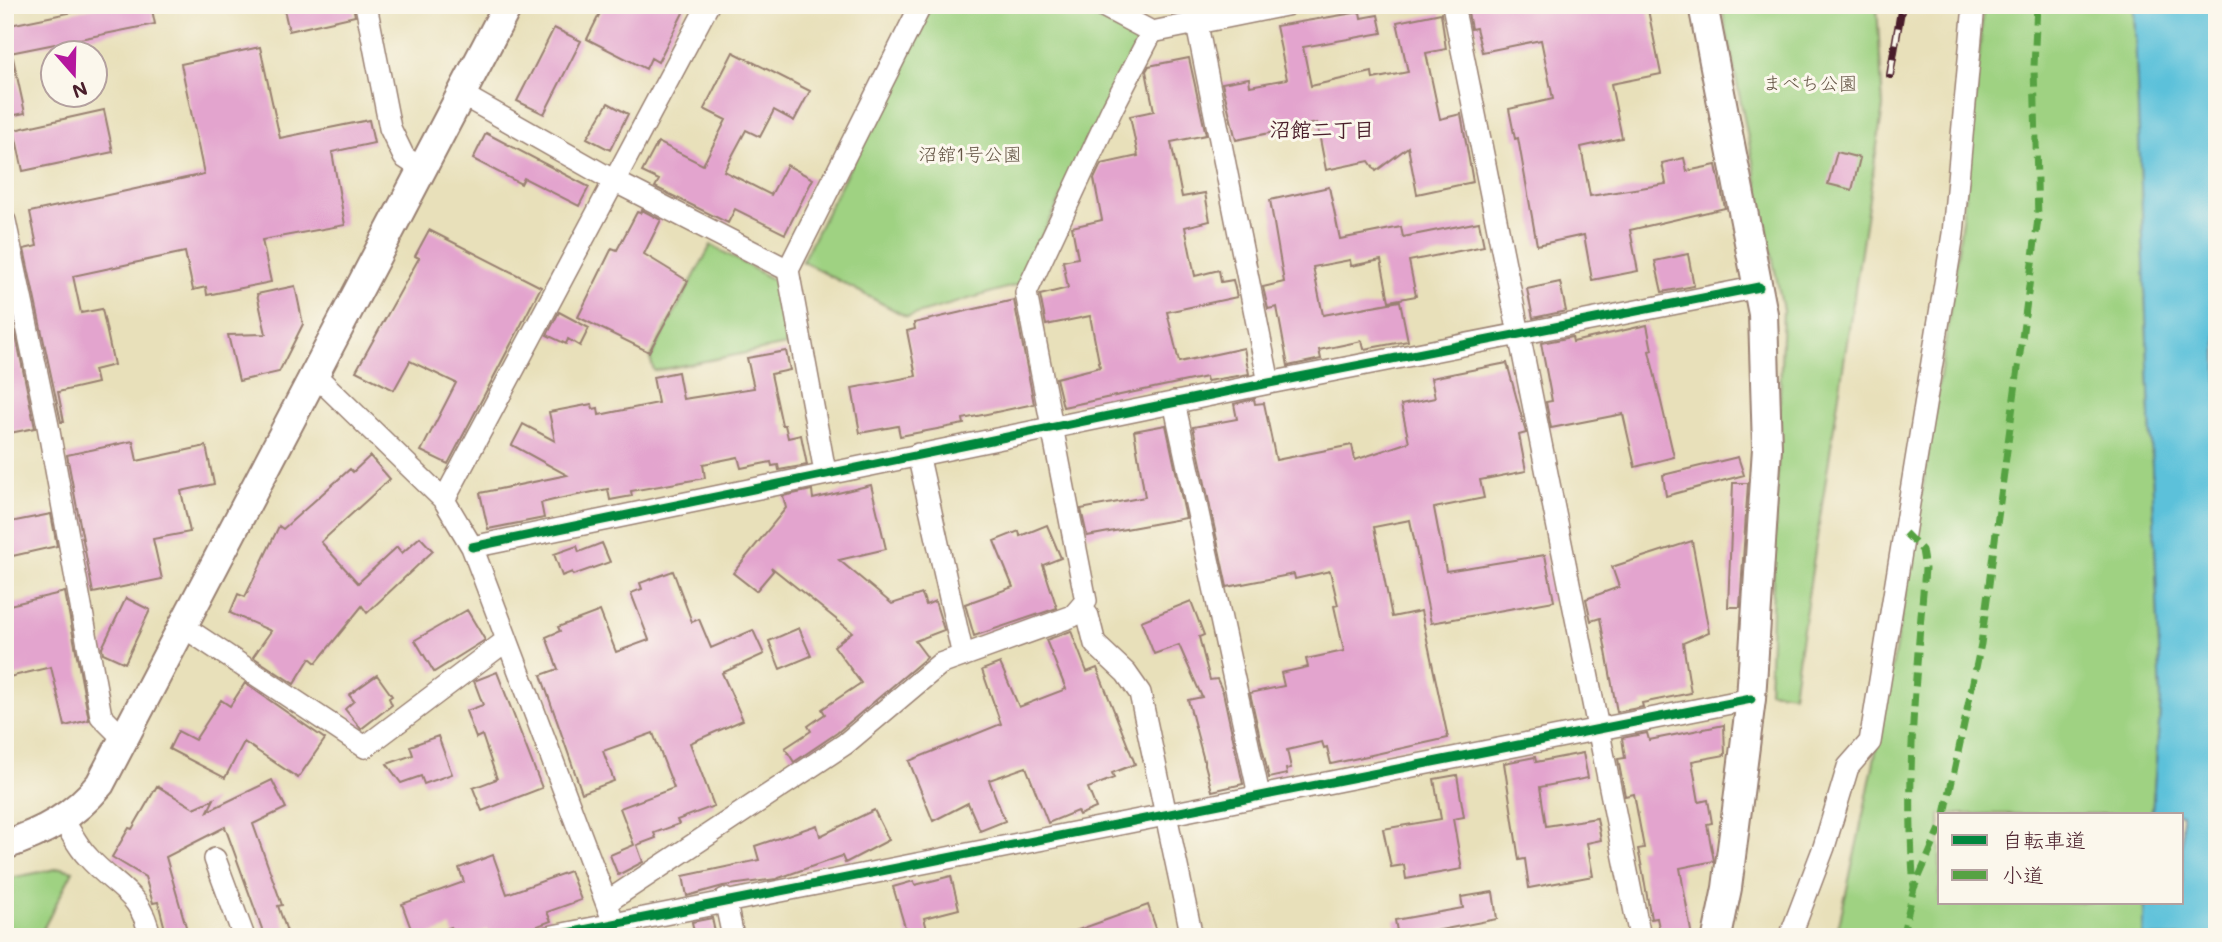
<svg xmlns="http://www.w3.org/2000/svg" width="2222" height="942" viewBox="0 0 2222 942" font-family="Mali,'Klee One',sans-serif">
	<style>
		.green { fill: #9fd282; stroke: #747856; stroke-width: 2 }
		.water { fill: #5cc1da; stroke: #537082; stroke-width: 2 }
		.building { fill: #e3a4ce }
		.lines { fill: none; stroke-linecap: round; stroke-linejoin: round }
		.street-casing { stroke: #998072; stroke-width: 24 }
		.secondary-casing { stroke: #998072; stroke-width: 32 }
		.street { stroke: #fff; stroke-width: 21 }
		.secondary { stroke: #fff; stroke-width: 28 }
		.rail-casing { stroke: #4a1f2b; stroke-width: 8 }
		.rail { stroke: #fbf7ec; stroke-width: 5; stroke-dasharray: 16; stroke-linecap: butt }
		.quiet { stroke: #56a243; stroke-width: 7; stroke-dasharray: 14 7; stroke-linecap: butt }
		.cycleway-casing { stroke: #fbf7ec; stroke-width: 13 }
		.cycleway { stroke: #00873e; stroke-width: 9 }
		.labels { text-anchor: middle; stroke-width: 6; stroke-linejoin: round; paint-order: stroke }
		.park-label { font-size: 19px; fill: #645545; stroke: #fbf7ec }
		.neighbourhood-label { font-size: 21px; font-weight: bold; fill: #4a1f2b; stroke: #fbf7ec }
	</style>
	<rect width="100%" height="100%" fill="#fbf7ec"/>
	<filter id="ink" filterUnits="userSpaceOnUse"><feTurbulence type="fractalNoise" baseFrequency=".0143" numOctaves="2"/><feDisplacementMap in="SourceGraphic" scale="14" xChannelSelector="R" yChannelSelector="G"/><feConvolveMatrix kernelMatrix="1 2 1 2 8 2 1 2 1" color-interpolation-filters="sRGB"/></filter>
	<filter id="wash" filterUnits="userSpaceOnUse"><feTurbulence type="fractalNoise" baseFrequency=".00686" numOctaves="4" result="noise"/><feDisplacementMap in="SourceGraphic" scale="28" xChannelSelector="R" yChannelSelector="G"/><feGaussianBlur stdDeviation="1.57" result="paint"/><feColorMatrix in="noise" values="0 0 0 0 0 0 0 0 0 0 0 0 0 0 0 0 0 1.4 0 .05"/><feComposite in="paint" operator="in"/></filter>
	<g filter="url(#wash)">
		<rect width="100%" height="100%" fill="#e8e0ba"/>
		<path class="green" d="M932,5H1071L1133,37L1138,47L1017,285L907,317L802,261Z
			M1721,5H1877L1883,107L1793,694L1769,691L1783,310Z
			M1983,5H2134L2161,699L2152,814H1940V902H2145L2143,937H1836C1876,766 1907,594 1933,421C1955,283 1974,145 1983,5Z
			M711,245L775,281L787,345L654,371L650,358Z
			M61,868L73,871L39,937H5V879Z"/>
		<path class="water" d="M2134,5H2217V937H2143L2145,902H2182V814H2152L2161,699Z"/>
		<g id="blocks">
			<path class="building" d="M107,5H151L155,24L5,54V26Z
				M283,5H353L355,16L289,31Z
				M604,5H687L658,62L651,58L646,69L587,39Z
				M1477,5H1647L1661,74L1611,84L1622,138L1581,147L1590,196L1666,184L1662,163L1684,158L1687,171L1716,165L1725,208L1630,230L1638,271L1592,280L1584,235L1537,245L1518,138L1515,139L1509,109L1553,99L1541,40L1482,52L1476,28L1471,29L1467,7Z
				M1360,12L1361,18L1378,15L1382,33L1303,47L1311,86L1372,72L1373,79L1408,72L1397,22L1441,13L1446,49L1426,53L1440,119L1461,114L1473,182L1417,194L1408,147L1376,171L1369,161L1326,170L1317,123L1236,140L1222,83L1249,78L1250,86L1287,79L1276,26Z
				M554,28L581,41L544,114L517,101Z
				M260,47L280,138L369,120L374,143L332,152L345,225L262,240L271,282L207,295L206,287L193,290L185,252L73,276L81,313L102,309L114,365L94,370L97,383L58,392L64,422H61L24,249L37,246L30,212L204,174L181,64Z
				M733,52L810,91L794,121L774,110L760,137L746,130L724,171L771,195L787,165L813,179L785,234L735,209L728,223L655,187L659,180L642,172L658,142L703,165L726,120L704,109Z
				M13,58L25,113L5,117V59Z
				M1189,58L1206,135L1171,142L1182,197L1205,193L1210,221L1185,227L1195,276L1219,270L1221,282L1233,280L1237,297L1167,312L1179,362L1244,348L1249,374L1207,381L1206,377L1063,407L1056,378L1100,367L1090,316L1046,325L1040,295L1068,288L1063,261L1078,258L1072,227L1102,220L1094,179L1101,164L1138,156L1130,116L1154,111L1146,71L1149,66Z
				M608,103L628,114L610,150L587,138Z
				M104,110L113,152L23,171L14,130Z
				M486,133L589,187L579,206L524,178L521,184L473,159Z
				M1837,152L1860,158L1852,190L1828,184Z
				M1329,187L1340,239L1401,227L1403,237L1479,222L1484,246L1409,261L1416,296L1389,301L1381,260L1351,266L1350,260L1313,267L1323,315L1400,301L1408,341L1364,349L1362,341L1319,350L1321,359L1288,366L1277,307L1268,309L1263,287L1284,282L1270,200Z
				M642,210L661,220L644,254L688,281L649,352L578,317L612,248L617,250L637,212L640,213Z
				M429,230L541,287L448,464L421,451L456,383L410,361L394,390L356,371L419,258L415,256Z
				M1688,254L1694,286L1662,292L1655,261Z
				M1560,282L1566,311L1533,318L1527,289Z
				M295,286L303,324L279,372L239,381L228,335L266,334L257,294Z
				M1014,300L1034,404L963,419L964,424L900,436L898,426L860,433L852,388L916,376L907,331L915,329L914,323Z
				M559,312L589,328L580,346L568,339L566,344L547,335Z
				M1647,325L1652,350L1649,351L1674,457L1635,467L1623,414L1551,428L1546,402L1552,401L1541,343L1572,337L1573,342Z
				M15,331L35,428L5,434V333Z
				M786,351L790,370L771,374L782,425H785L788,438L801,435L807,465L779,470L778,465L772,466L771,462L741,468L738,457L703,464L705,478L631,491L632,496L610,500L608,489L558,499L541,503L544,518L488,529L480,493L567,475L512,445L523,424L555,441L549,412L592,404L593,409L598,408L599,415L658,403L653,377L678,372L683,399L754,388L747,358Z
				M1507,363L1526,433L1519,435L1526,471L1480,480L1484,498L1434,508L1446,571L1545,555L1554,601L1431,623L1410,520L1374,527L1392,617L1421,611L1448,738L1331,764L1327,747L1324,748L1322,742L1287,750L1291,768L1286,769L1287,774L1269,778L1250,693L1284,686L1281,673L1308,667L1306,659L1344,651L1334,606L1338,605L1330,571L1295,579L1294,574L1227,587L1193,427L1237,419L1234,404L1254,399L1255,404L1264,403L1276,460L1352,445L1355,460L1409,442L1401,405L1435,398L1431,378Z
				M1166,425L1186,518L1087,536L1081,509L1145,497L1134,431Z
				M133,441L137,461L206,446L214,484L181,491L190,532L153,539L162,579L93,593L67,455Z
				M370,456L390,479L321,542L358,583L397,547L402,553L420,537L433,551L367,613L362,606L316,663L310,658L294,684L253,657L271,631L230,613L238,594L245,597L279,526L283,529L350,469L353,472Z
				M1738,457L1744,475L1666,496L1663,475Z
				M1733,483H1748L1740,607H1728Z
				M871,485L886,549L839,560L892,604L922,594L926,605L935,601L944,630L915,641L927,657L837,733L794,762L785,748L811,731L808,726L825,714L822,709L861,683L834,646L852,632L771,567L773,571L756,591L733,573L786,508L783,496L812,490L813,499Z
				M51,514L57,546L8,557L5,523Z
				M1047,525L1061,558L1043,565L1057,608L974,636L965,604L1013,587L994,541L1019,531L1020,536Z
				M1692,541L1709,632L1683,643L1691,693L1642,703L1643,707L1617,712L1600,618L1591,621L1586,599L1619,587L1612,567Z
				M602,543L610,562L573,575L572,572L562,576L554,554L577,546L579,552Z
				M673,571L692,622L699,619L711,648L753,630L764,654L722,673L743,720L690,743L714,806L677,820L679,824L654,833L656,838L637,845L643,862L618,875L610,855L634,845L620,808L674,788L653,733L603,751L614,781L582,793L541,675L558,669L546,637L560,631L558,627L600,611L616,652L649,640L631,593L642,589L640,583Z
				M65,592L89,720L65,726L51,667L5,678V606Z
				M126,598L150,610L125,663L103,653L102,648Z
				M1191,601L1204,635L1199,637L1210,680L1217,679L1223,692L1243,784L1212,791L1188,700L1202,697L1179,645L1154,654L1141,621Z
				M467,610L485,640L434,672L415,640Z
				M799,628L811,656L780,669L769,641Z
				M1071,631L1087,672L1097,668L1135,764L1112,773L1114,778L1088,788L1096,808L1079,815L1077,811L1048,823L1026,767L989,780L1005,821L980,831L968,803L933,821L909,761L1001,724L982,670L1000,663L1019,707L1066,689L1046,640Z
				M497,672L542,788L482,811L473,788L497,779L482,735L476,738L466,711L483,705L474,681Z
				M377,675L392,696L389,698L392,705L361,729L345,709L354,701L349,695Z
				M245,683L325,739L298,778L244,742L225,778L169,749L178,731L195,740L221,700L230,706Z
				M1724,725L1725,755L1692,761L1699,802L1708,800L1712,823L1707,824L1714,861L1680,868L1692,937H1661L1657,918L1651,919L1643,873L1638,849L1644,848L1634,794L1625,796L1618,759L1625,758L1622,738L1647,733L1649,740Z
				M438,736L452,774L424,784L421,776L401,783L387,764L413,755L410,746Z
				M1583,753L1588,778L1540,787L1546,826L1597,818L1601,840L1587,843L1593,876L1529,888L1525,859L1519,860L1504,763L1535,757L1536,762Z
				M1457,775L1464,817L1453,819L1462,869L1406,879L1404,865L1391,867L1383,829L1441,819L1434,779Z
				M272,780L286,808L253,824L282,905L278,906L289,937H265L225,827L166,857L189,937H167L158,902L153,903L145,877L112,857L129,828L132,829L157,786L194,808L214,799L208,811Z
				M874,810L889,840L845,863L842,856L776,879L723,886L687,896L683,876L759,860L755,846L817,825L820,836Z
				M493,855L507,894L570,871L581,900L547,912L551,921L514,935L512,928L491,936L488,929L467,937H454L451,927L425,937H414L402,904L464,882L459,868Z
				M951,876L959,909L924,918L929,937H908L893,887L914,881L915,885Z
				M1493,892L1497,919L1435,931L1436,935L1425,937H1398L1395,920L1463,908L1461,897Z
				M1148,905L1159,937H1067V934Z
				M712,918L716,937H695L692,922Z"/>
		</g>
	</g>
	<g filter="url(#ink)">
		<use href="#blocks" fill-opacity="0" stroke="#998072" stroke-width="2"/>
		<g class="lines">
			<g class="street-casing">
				<path id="street" d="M366,5L390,128L404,157L422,169
					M1101,5L1152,32L1286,5
					M1193,5L1269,383
					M1453,5L1640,937
					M461,94L616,182L788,270L825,472
					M5,221L48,426L101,716L124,739
					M788,270L921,5
					M315,375L444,500L472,547L611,915
					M1174,402L1259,795
					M918,454L963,656
					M444,500L708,5
					M472,547L1269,383L1759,287
					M1081,607L1088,616L1095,644L1126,673L1140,693L1192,937
					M184,627L365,747L507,640
					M63,820C71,832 78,847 88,857C114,887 142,892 150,937
					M215,859L244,937
					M725,899L733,937
					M607,902L845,744L940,664L1073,616L1086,601L1026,293L1113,107L1152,32
					M548,937L1751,699
					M1790,937L1824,847L1848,767L1870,742L1953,234L1974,5"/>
			</g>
			<g class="secondary-casing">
				<path id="secondary" d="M1703,5L1763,314L1767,448L1751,699L1727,888L1717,937
					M5,845C44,832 74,816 100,784L508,5"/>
			</g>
			<use href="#street" class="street"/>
			<use href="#secondary" class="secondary"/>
			<g class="rail-casing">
				<path id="rail" d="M1890,75L1902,5"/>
			</g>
			<use href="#rail" class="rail"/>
			<path class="quiet" d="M1905,533L1922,550L1925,569C1916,676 1905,781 1914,888
				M1945,814L1981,644L2038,219L2034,67L2037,5
				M1902,937L1914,888L1940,829"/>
			<g class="cycleway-casing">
				<path id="cycleway" d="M472,547L1269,383L1759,287
					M548,937L1751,699"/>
			</g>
			<use href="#cycleway" class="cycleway"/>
		</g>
	</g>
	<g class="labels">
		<g class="park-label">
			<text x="1810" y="90">まべち公園</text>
			<text x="970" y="161">沼舘1号公園</text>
		</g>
		<g class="neighbourhood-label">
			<text x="1322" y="137">沼館二丁目</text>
		</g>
	</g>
	<rect width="2222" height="942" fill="none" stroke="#fbf7ec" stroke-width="28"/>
	<rect x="1938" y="813" width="245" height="91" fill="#fbf7ec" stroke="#b4a19f" stroke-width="2"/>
	<rect x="1952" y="835" width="35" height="10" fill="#00873e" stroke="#b4a19f" stroke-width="2"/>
	<text x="2002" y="848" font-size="21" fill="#4a1f2b">自転車道</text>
	<rect x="1952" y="870" width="35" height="10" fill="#56a243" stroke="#b4a19f" stroke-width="2"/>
	<text x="2002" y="883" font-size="21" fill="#4a1f2b">小道</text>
	<g transform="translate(74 74) rotate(160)"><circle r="33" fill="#fbf7ec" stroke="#b4a19f" stroke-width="2"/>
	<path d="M0-5L12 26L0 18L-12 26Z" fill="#b5179e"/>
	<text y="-10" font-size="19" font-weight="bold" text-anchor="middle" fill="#4a1f2b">N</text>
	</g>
</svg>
